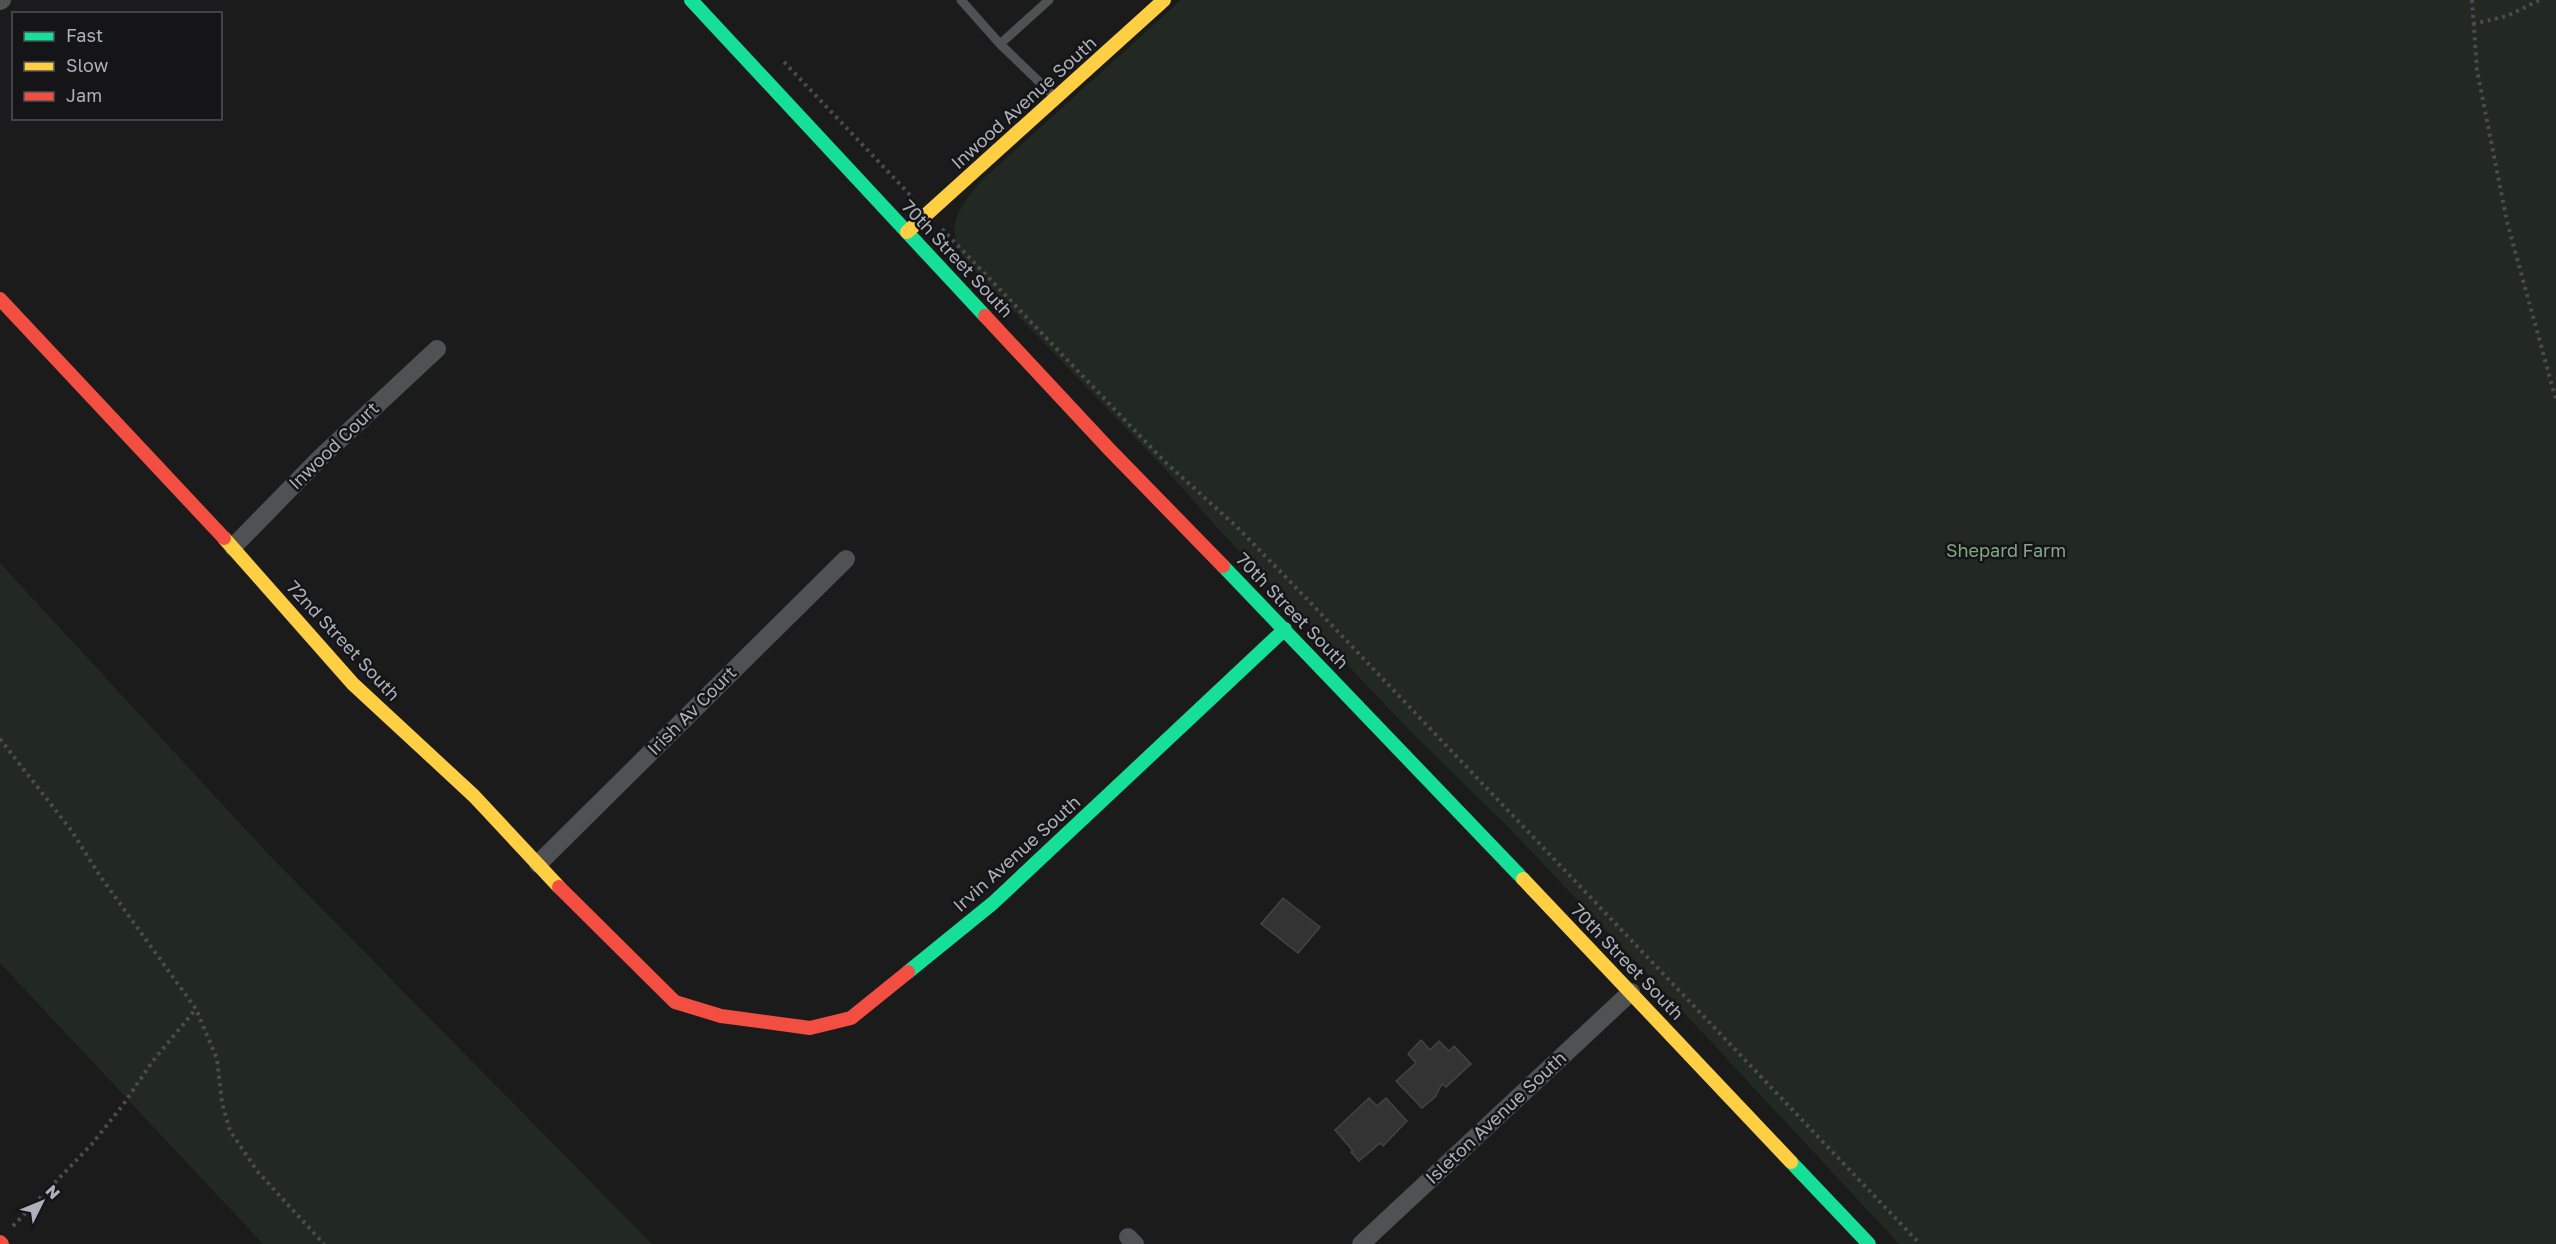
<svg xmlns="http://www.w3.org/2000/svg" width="2556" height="1244" viewBox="0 0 2556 1244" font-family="'Golos Text',sans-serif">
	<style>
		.green { fill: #212922 }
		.building { fill: #333; stroke: #434447; stroke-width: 1.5 }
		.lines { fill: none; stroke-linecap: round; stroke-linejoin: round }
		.path { stroke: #4b4c4f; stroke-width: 4; stroke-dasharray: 3 4.5; stroke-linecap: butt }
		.lane { stroke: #4f5154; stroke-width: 9 }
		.street { stroke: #4f5154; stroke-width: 18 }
		.fast { stroke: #16e098; stroke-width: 14 }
		.slow { stroke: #ffcf43; stroke-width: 14 }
		.jam { stroke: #f24e42; stroke-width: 14 }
		.labels { text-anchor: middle; stroke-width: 5; stroke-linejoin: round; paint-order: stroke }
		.street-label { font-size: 18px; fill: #acb1bc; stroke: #151517 }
		.park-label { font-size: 18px; fill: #83a786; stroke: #151517 }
	</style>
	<rect width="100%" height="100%" fill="#1b1b1b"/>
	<path class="green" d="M1181,0H2556V1244H1899L1674,1002L1508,827L1416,737L1224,535L1167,471L970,266C943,232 954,213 980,182Z
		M0,563L270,856L652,1244H263L0,963Z"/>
	<path class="building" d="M1283,898L1320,927L1298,953L1261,924Z
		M1421,1040L1430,1050L1439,1041L1449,1051L1454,1046L1471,1064L1446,1087L1442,1084L1435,1097L1422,1108L1396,1081L1416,1063L1408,1054Z
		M1369,1098L1377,1106L1386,1098L1407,1121L1383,1146L1380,1143L1359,1161L1351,1152L1353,1151L1335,1130Z"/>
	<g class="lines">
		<path class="path" d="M2472,0L2477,70L2507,222L2556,400
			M2473,24L2507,16L2540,0
			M784,62L913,198
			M942,229L1164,461L1237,527L1305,597L1920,1244
			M0,739L71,830L100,876L196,1009L217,1059L222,1103L230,1131L258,1172L324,1244
			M13,1226L92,1144L123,1105L152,1062L196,1009"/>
		<path class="lane" d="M961,0L1000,44L1054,96
			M1000,44L1049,0"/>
		<path class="street" d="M0,1L2,0
			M233,547L321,457L437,349
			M538,864L846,559
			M1128,1237L1135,1244
			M1361,1244L1631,992"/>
		<path class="fast" d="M691,0L985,316
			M1223,566L1523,879
			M908,972L993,903L1285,629
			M1791,1162L1869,1244"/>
		<path class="slow" d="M907,232L1164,0
			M224,538L353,684L474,796L559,887
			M1523,879L1791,1162"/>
		<path class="jam" d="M0,299L224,538
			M985,316L1109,449L1223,566
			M559,887L675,1002L721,1016L810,1028L851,1018L908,972
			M0,1242L2,1244"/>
	</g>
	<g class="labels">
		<g class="street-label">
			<text transform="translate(1024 103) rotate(-42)" y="6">Inwood Avenue South</text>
			<text transform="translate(957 259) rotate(47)" y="6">70th Street South</text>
			<text transform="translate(334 446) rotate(-44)" y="6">Inwood Court</text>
			<text transform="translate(1292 611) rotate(46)" y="6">70th Street South</text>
			<text transform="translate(343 641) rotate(47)" y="6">72nd Street South</text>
			<text transform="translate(692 711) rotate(-45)" y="6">Irish Av Court</text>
			<text transform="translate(1017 854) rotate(-42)" y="6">Irvin Avenue South</text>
			<text transform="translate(1627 962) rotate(46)" y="6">70th Street South</text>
			<text transform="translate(1496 1118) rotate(-43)" y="6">Isleton Avenue South</text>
		</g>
		<g class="park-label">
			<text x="2006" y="557">Shepard Farm</text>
		</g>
	</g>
	<rect x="12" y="12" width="210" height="108" fill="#151517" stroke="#515359" stroke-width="1.5"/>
	<rect x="24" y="32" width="30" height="9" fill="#16e098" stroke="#515359" stroke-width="1.5"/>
	<text x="66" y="42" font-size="18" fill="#acb1bc">Fast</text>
	<rect x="24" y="62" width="30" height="9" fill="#ffcf43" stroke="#515359" stroke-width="1.5"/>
	<text x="66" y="72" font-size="18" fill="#acb1bc">Slow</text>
	<rect x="24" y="92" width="30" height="9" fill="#f24e42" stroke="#515359" stroke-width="1.5"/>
	<text x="66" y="102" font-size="18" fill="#acb1bc">Jam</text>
	<g transform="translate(42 1202) rotate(47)" stroke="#151517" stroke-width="4.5" paint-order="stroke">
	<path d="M0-4.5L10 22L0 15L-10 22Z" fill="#acb1bc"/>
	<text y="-9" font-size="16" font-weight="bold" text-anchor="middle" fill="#acb1bc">N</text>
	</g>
</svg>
